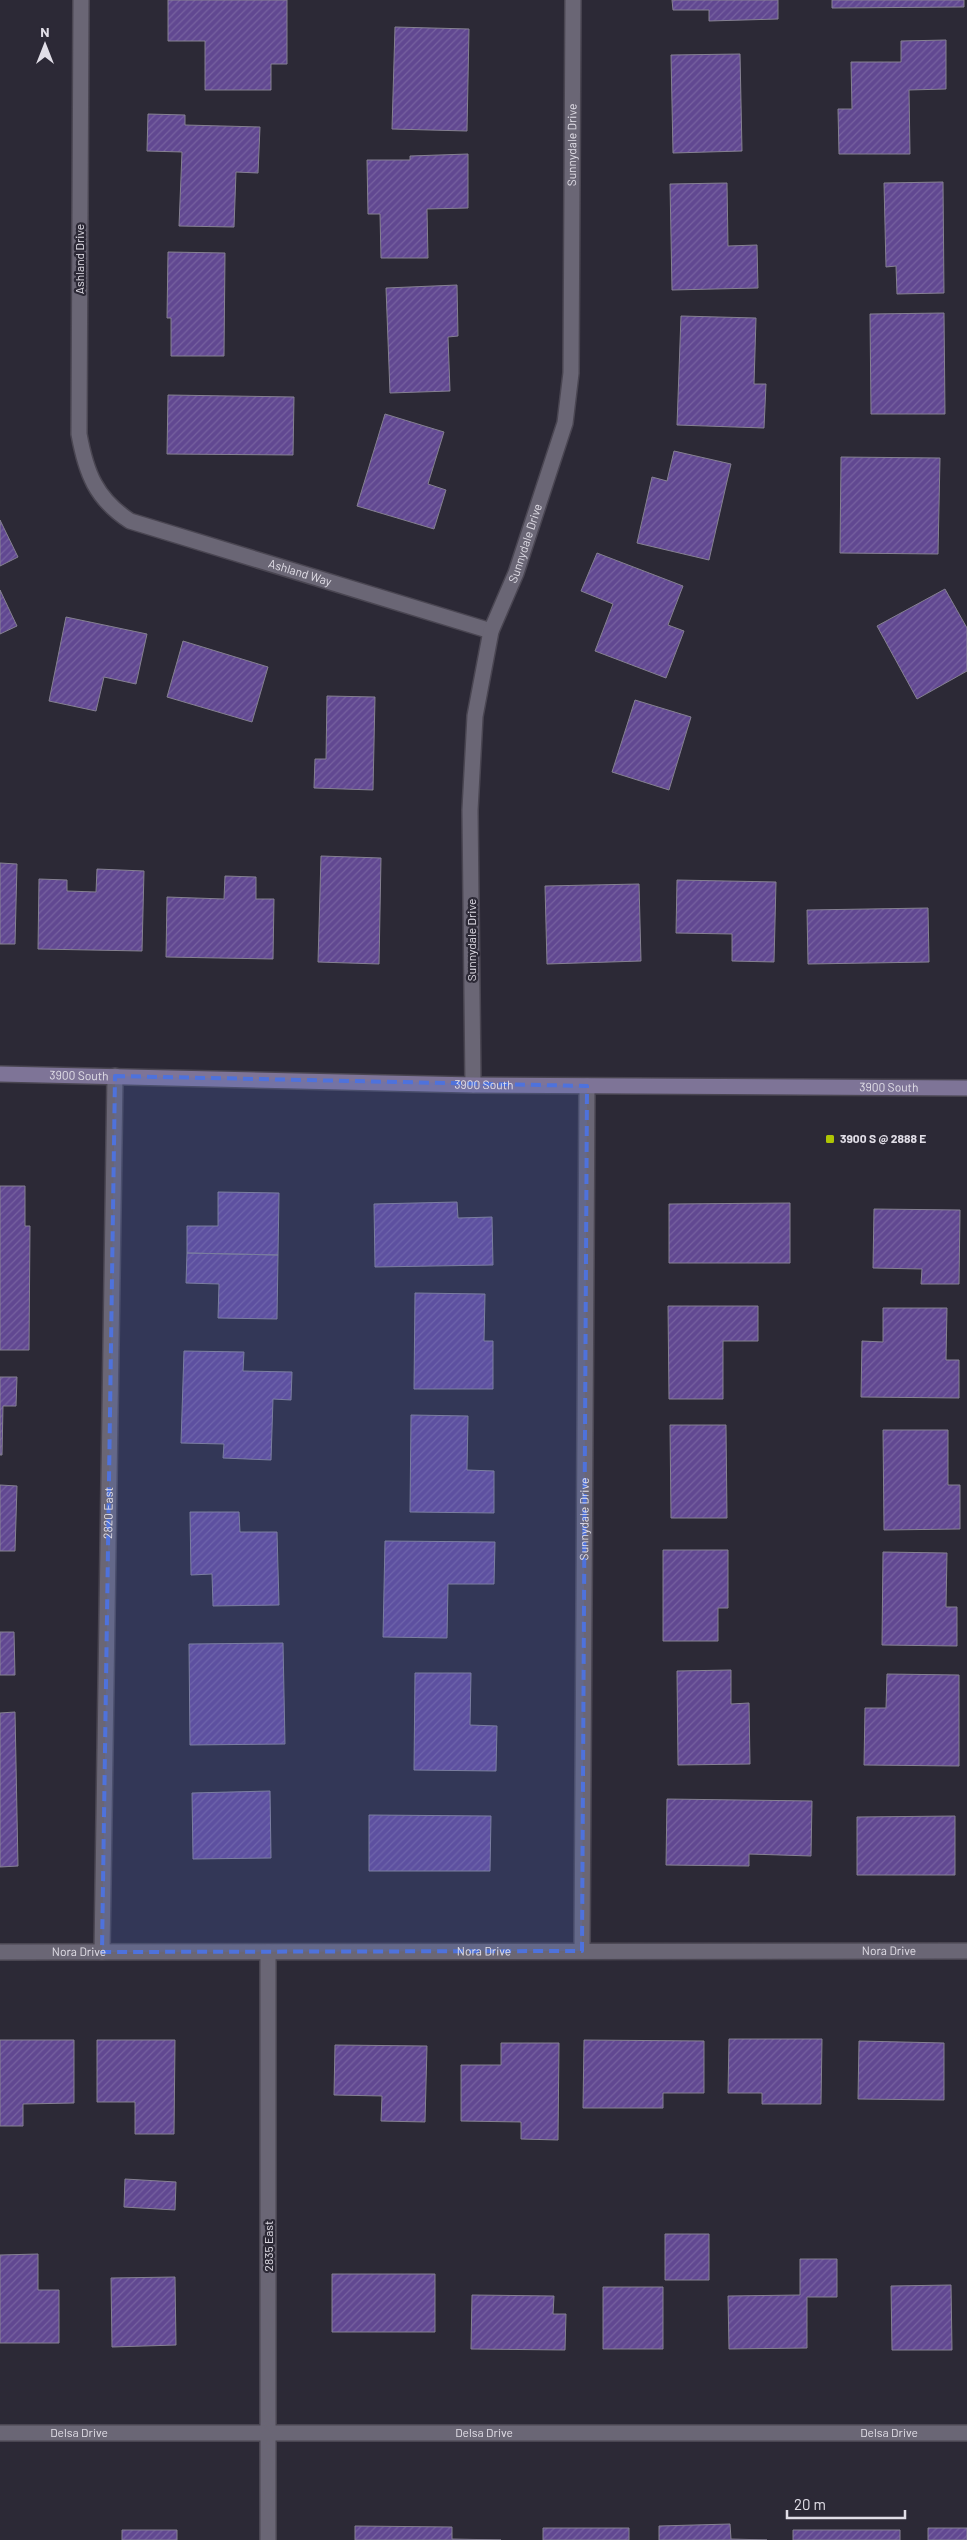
<svg xmlns="http://www.w3.org/2000/svg" width="967" height="2540" viewBox="0 0 967 2540" font-family="Barlow,sans-serif">
	<style>
		.building { fill: url(#building-hatch); stroke: #858191 }
		.lines { fill: none; stroke-linecap: round; stroke-linejoin: round }
		.street-casing { stroke: #4a4652; stroke-width: 18 }
		.secondary-casing { stroke: #4a4652; stroke-width: 18 }
		.street { stroke: #6a6675; stroke-width: 15 }
		.secondary { stroke: #7e7497; stroke-width: 15 }
		.marked { fill: #4e72dc; fill-opacity: 0.2; stroke: #4e72dc; stroke-width: 4; stroke-dasharray: 10 6; stroke-linejoin: round }
		.poi-dot { fill: #afc504; stroke: #2c2936; stroke-width: 2 }
		.labels { text-anchor: middle; stroke-width: 4.5; stroke-linejoin: round; paint-order: stroke }
		.street-label { font-size: 12px; fill: #e1dee7; stroke: #2c2936 }
		.poi-label { font-size: 12px; font-weight: bold; fill: #e1dee7; stroke: #2c2936; text-anchor: start }
	</style>
	<defs>
		<pattern id="building-hatch" width="6" height="6" patternUnits="userSpaceOnUse" patternTransform="scale(1.25)"><rect width="6" height="6" fill="#614891"/><path d="M-1 1l2-2M0 6l6-6M5 7l2-2" fill="none" stroke="#7762a0"/></pattern>
	</defs>
	<rect width="100%" height="100%" fill="#2c2936"/>
	<path class="building" d="M168,0H287V64H271V90H205V41H168Z
		M672,0H778V19L709,21V10H673Z
		M832,0H964V7L832,8Z
		M395,27L469,29L467,131L392,129Z
		M946,40V89L909,90L910,154H839L838,109H852L851,62H901V41Z
		M740,54L742,151L673,153L671,55Z
		M148,114L185,115V125L260,127L258,173L236,172L234,227L179,226L182,152L147,151Z
		M468,154V208L427,209L428,258H381L380,214H368L367,160H410V156Z
		M943,182L944,293L897,294L896,266L886,267L884,183Z
		M727,183L728,246L757,245L758,288L672,290L670,184Z
		M168,252L225,253L224,356H171V318H167Z
		M457,285L458,336L448,337L450,391L390,393L386,288Z
		M944,313L945,414H871L870,314Z
		M681,316L756,318L754,384H766L764,428L677,425Z
		M168,395L294,397L293,455L167,454Z
		M385,414L444,432L428,484L446,490L434,529L357,506Z
		M674,451L731,464L709,560L637,543L652,477L667,481Z
		M841,457L940,458L938,554L840,553Z
		M0,520L18,557L0,566Z
		M597,553L683,586L668,625L684,631L666,678L595,651L613,604L581,591Z
		M945,589L967,628V671L917,699L877,626Z
		M0,590L17,626L0,634Z
		M66,617L147,634L136,684L104,677L96,711L49,701Z
		M183,641L268,667L252,722L167,697Z
		M327,696L375,697L373,790L314,788L315,759H326Z
		M635,700L691,717L669,790L612,772Z
		M321,856L381,858L379,964L318,962Z
		M0,863L17,864L15,944H0Z
		M97,869L144,871L142,951L38,949L39,879L67,880V891L96,892Z
		M225,876L256,877V899H274L273,959L166,957L167,897L224,899Z
		M677,880L776,882L774,962L732,961V934L676,933Z
		M639,884L641,961L547,964L545,886Z
		M928,908L929,962L808,964L807,910Z
		M0,1186H25V1226H30L29,1350H0Z
		M218,1192L279,1193L278,1255L187,1253V1226H218Z
		M457,1202L458,1218L492,1217L493,1265L375,1267L374,1204Z
		M790,1203V1263H669V1204Z
		M874,1209L960,1210L959,1284H921L922,1269L873,1268Z
		M187,1253L278,1255L277,1319L218,1318L219,1284L186,1283Z
		M415,1293L485,1294L484,1341H493V1389H414Z
		M668,1306H758V1341H723V1399H669Z
		M883,1308H947L946,1360H959V1398L861,1397L862,1341L883,1342Z
		M184,1351L244,1352L243,1371L292,1372L291,1400L273,1399L271,1460L223,1458L224,1444L181,1443Z
		M0,1377H17L16,1406H3L2,1455H0Z
		M411,1415L468,1416L467,1470L494,1471V1513L410,1512Z
		M670,1425H726L727,1518H671Z
		M883,1430H948V1485H960V1529L884,1530Z
		M0,1485L17,1486L15,1551H0Z
		M190,1512H239L240,1532H277L279,1605L213,1606L212,1574L191,1575Z
		M385,1541L495,1542L494,1584H448L447,1638L383,1637Z
		M663,1550H728V1608H718V1641H663Z
		M883,1552L947,1553L946,1607H957V1646L882,1645Z
		M0,1632H14L15,1675H0Z
		M283,1643L285,1744L190,1745L189,1644Z
		M731,1670V1704L749,1703L750,1764L678,1765L677,1671Z
		M415,1673H471L470,1725L497,1726L496,1771L414,1770Z
		M887,1674L959,1675V1766L864,1765L865,1708H886Z
		M15,1712L18,1866L0,1867V1713Z
		M270,1791L271,1858L193,1859L192,1793Z
		M667,1799L812,1801L811,1856L749,1854V1866L666,1865Z
		M369,1815L491,1816L490,1871H369Z
		M955,1816V1875H857V1817Z
		M729,2039H822L821,2104H762V2093H728Z
		M0,2040H74V2103L23,2104V2126H0Z
		M97,2040H175L174,2134H135V2102H97Z
		M584,2040L704,2041V2093H663V2108H583Z
		M859,2041L944,2043V2100L858,2099Z
		M501,2043H559L558,2140L521,2139V2122L461,2121V2065H501Z
		M335,2045L427,2046L425,2122L381,2121L382,2096L334,2095Z
		M125,2179L176,2182L175,2210L124,2207Z
		M665,2234H709V2280H665Z
		M38,2254V2290H59V2343H0V2255Z
		M800,2259H837V2297H807V2348L729,2349L728,2296L800,2295Z
		M332,2274H435V2332H332Z
		M175,2277L176,2345L112,2347L111,2278Z
		M951,2285L952,2350H892L891,2286Z
		M603,2287H663V2349H603Z
		M472,2295L554,2296L553,2314H566L565,2350L471,2349Z
		M730,2524L731,2539L767,2540H659V2526Z
		M355,2526L452,2527V2539L501,2540H355Z
		M543,2528H629V2540H543Z
		M928,2528H967V2540H928Z
		M122,2530H177V2540H122Z
		M793,2530H900V2540H793Z"/>
	<g class="lines">
		<g class="street-casing">
			<g id="street">
				<path id="s1" d="M81,0L79,434C86,473 96,499 130,521L491,631"/>
				<path id="s2" d="M473,1085L470,810L475,716L491,631L516,573L565,423L571,373L573,0"/>
				<path id="s3" d="M582,1951L587,1086"/>
				<path id="s4" d="M0,1952L967,1951"/>
				<path id="s5" d="M102,1952L115,1076"/>
				<path d="M268,1952V2540"/>
				<path id="s6" d="M0,2433H967"/>
			</g>
		</g>
		<g class="secondary-casing">
			<g id="secondary">
				<path id="s7" d="M0,1074L473,1085L967,1088"/>
			</g>
		</g>
		<use href="#street" class="street"/>
		<use href="#secondary" class="secondary"/>
	</g>
	<path class="marked" d="M115,1076L587,1086L582,1951L102,1952Z"/>
	<rect class="poi-dot" x="825" y="1134" width="10" height="10" rx="2.5"/>
	<g class="labels">
		<g class="street-label">
			<text dy="4" stroke="none"><textPath href="#s2" startOffset="955">Sunnydale Drive</textPath></text>
			<text transform="translate(80 259) rotate(-90)" y="4">Ashland Drive</text>
			<text dy="4" stroke="none"><textPath href="#s2" startOffset="550">Sunnydale Drive</textPath></text>
			<text dy="4" stroke="none"><textPath href="#s1" startOffset="716">Ashland Way</textPath></text>
			<text transform="translate(472 940) rotate(-90)" y="4">Sunnydale Drive</text>
			<text dy="4" stroke="none"><textPath href="#s7" startOffset="79">3900 South</textPath></text>
			<text dy="4" stroke="none"><textPath href="#s7" startOffset="484">3900 South</textPath></text>
			<text dy="4" stroke="none"><textPath href="#s7" startOffset="889">3900 South</textPath></text>
			<text dy="4" stroke="none"><textPath href="#s5" startOffset="439">2820 East</textPath></text>
			<text dy="4" stroke="none"><textPath href="#s3" startOffset="432">Sunnydale Drive</textPath></text>
			<text dy="4" stroke="none"><textPath href="#s4" startOffset="484">Nora Drive</textPath></text>
			<text dy="4" stroke="none"><textPath href="#s4" startOffset="889">Nora Drive</textPath></text>
			<text dy="4" stroke="none"><textPath href="#s4" startOffset="79">Nora Drive</textPath></text>
			<text transform="translate(269 2246) rotate(-90)" y="4">2835 East</text>
			<text dy="4" stroke="none"><textPath href="#s6" startOffset="79">Delsa Drive</textPath></text>
			<text dy="4" stroke="none"><textPath href="#s6" startOffset="484">Delsa Drive</textPath></text>
			<text dy="4" stroke="none"><textPath href="#s6" startOffset="889">Delsa Drive</textPath></text>
		</g>
		<g class="poi-label">
			<text x="840" y="1143">3900 S @ 2888 E</text>
		</g>
	</g>
	<g transform="translate(45 45)" stroke="#2c2936" stroke-width="4" paint-order="stroke">
	<path d="M0-4L9 19L0 12L-9 19Z" fill="#e1dee7"/>
	<text y="-8" font-size="14" font-weight="bold" text-anchor="middle" fill="#e1dee7">N</text>
	</g>
	<path d="M787 2510v8h118v-8" fill="none" stroke="#e1dee7" stroke-width="2.5"/>
	<text x="794" y="2510" font-size="15" fill="#e1dee7" stroke="#2c2936" stroke-width="4" paint-order="stroke">20 m</text>
</svg>
